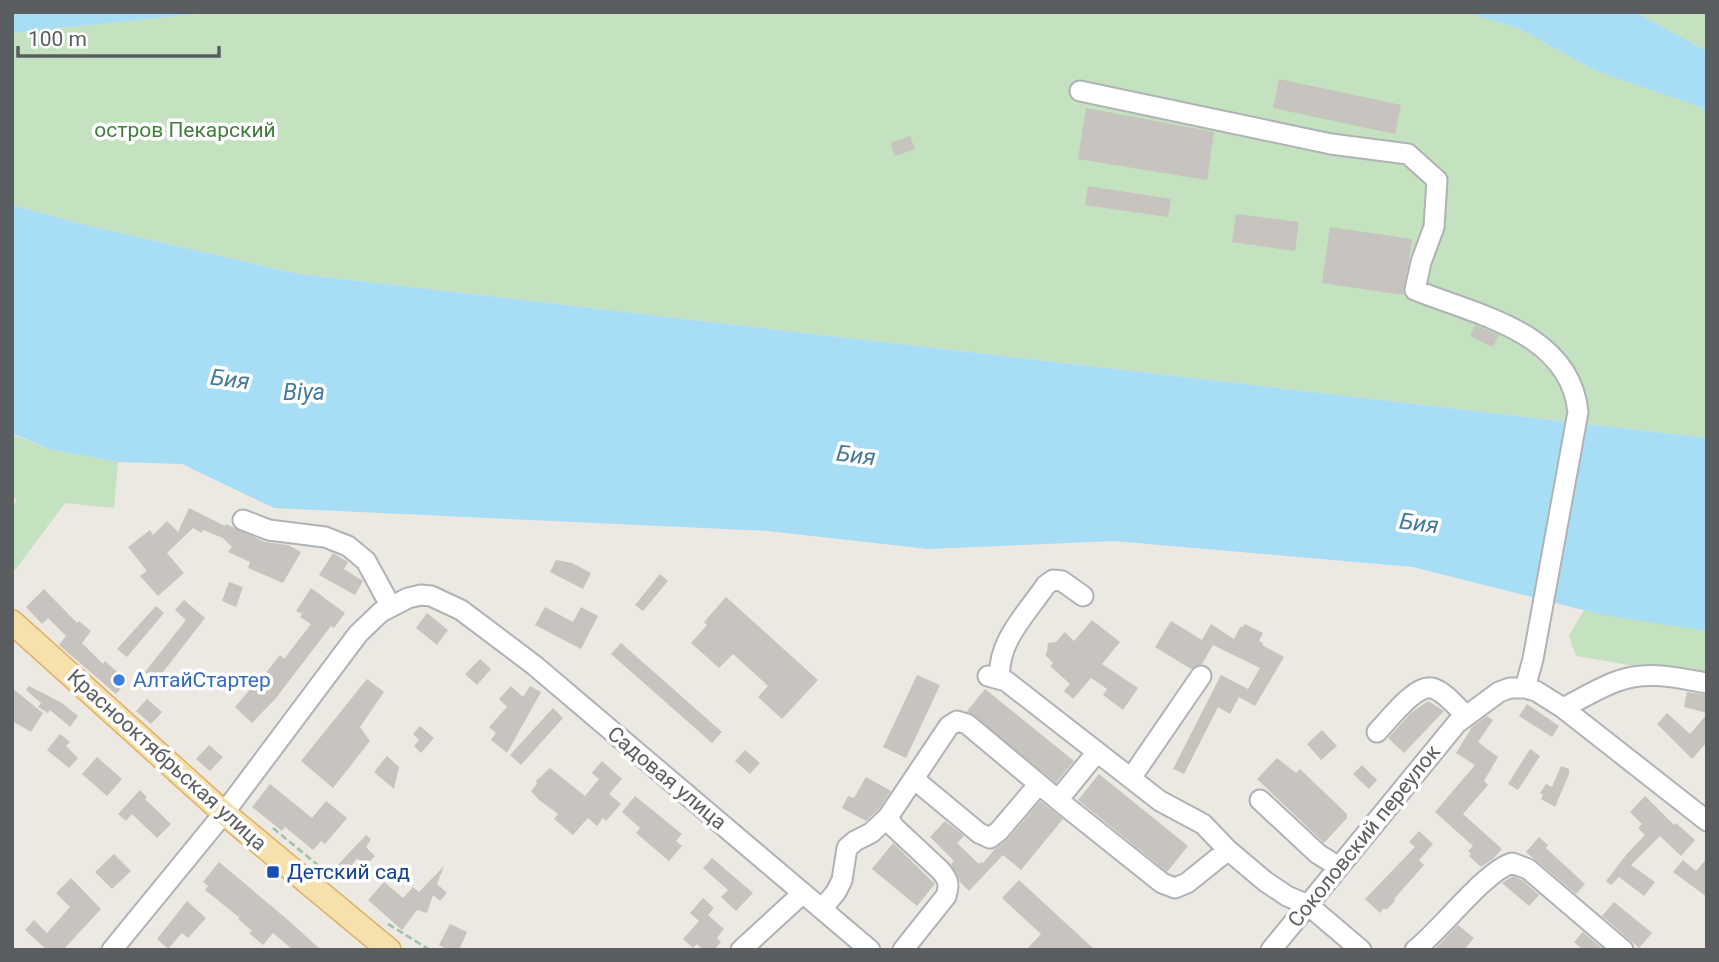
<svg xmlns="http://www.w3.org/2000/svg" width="1719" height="962" viewBox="0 0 1719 962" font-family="Roboto,sans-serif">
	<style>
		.green { fill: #c4e1c0 }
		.water { fill: #a8ddf6 }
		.building { fill: #c7c3be }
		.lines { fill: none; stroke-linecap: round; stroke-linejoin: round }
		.minor-casing { stroke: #afb3b6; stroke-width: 23 }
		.major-casing { stroke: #e2af64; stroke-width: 26 }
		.path { stroke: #9cc3a2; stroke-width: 2.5; stroke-dasharray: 7 3.5; stroke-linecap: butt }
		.minor { stroke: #fff; stroke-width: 19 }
		.major { stroke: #f6e1ac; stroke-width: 23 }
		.shop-dot { fill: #3f7fe0; stroke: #fff; stroke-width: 2.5 }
		.transit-dot { fill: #1a4fb4; stroke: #fff; stroke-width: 2.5 }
		.labels { text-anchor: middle; stroke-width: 7; stroke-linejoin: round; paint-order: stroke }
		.park-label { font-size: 21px; fill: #417e3c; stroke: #fff }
		.shop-label { font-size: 21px; fill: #366cbe; stroke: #fff; text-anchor: start }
		.street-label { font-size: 21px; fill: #5a5e61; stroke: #fff }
		.transit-label { font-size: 21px; fill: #164399; stroke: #fff; text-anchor: start }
		.water-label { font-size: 23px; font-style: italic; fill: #447a9d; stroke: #fff }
	</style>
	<rect width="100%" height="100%" fill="#ece8e2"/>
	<path class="green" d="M215,12H1465L1520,29L1596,71L1703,108L1707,122V438L299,274L81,224L12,205V33Z
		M1635,12H1707V51Z
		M12,434L49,449L118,462L114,508L65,503L15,570L12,568V507L17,500L12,497Z
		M1584,610L1707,631V678L1576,656L1569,636Z"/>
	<path class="water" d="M12,12H215L12,33Z
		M1465,12H1635L1707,51V122L1703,108L1596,71L1520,29Z
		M12,205L81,224L299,274L1707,438V631L1603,615L1413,567L1114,541L928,549L768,531L274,508L182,464L118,462L49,449L12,433Z"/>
	<path class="building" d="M1279,79L1401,105L1395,134L1273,108Z
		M1086,108L1214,132L1207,180L1078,159Z
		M910,136L915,149L895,156L890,143Z
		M1088,186L1171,199L1168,217L1085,205Z
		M1236,214L1299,222L1295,251L1232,242Z
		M1330,227L1412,239L1403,295L1322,283Z
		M1475,325L1499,335L1493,347L1470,336Z
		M189,508L225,526L226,524L265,542L288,545L301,552L283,583L248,568L250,562L228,552L232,547L223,538L203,530L202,533L193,528L167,553L184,573L158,596L140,576L147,571L128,547L150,530L153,535L167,521L178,532Z
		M333,553L348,562L344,569L363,581L355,595L319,575Z
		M556,560L572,563L591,573L583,589L550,572Z
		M660,574L668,581L643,611L635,605Z
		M229,582L243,587L236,607L222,601Z
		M311,588L345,613L334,628L331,626L276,698L252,723L235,707L260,678L261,679L280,655L284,659L311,624L300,617L302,614L296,611Z
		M44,589L77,623L79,621L91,631L82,643L103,664L105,661L127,681L116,694L59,645L66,636L48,618L42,624L26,607Z
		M726,597L818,680L782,719L758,697L768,686L733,654L719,668L691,643L707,625L704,622Z
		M184,600L205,618L156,681L145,672L186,620L175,610Z
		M156,606L164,613L127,657L117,649Z
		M545,607L573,622L581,607L598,616L581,649L535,625Z
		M427,613L448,630L437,645L416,628Z
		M1092,620L1120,642L1102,664L1138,688L1123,710L1103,695L1107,689L1091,678L1073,699L1064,691L1070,684L1050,666L1053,663L1045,655L1047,652L1048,643L1056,642L1065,632L1074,641Z
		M1171,621L1202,640L1211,624L1234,639L1240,627H1243L1245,624L1263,633L1259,641L1263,643L1262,645L1284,657L1255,706L1239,697L1230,714L1218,707L1184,774L1173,769L1221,675L1248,689L1260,668L1213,645L1202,664L1191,669L1155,647Z
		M621,643L722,732L712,743L611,654Z
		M480,659L491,669L477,685L465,674Z
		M917,675L940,685L906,758L883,747Z
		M367,679L384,692L360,727L370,741L333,788L301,761Z
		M29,686L62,703L78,716L70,727L50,710L48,713L38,707L41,703L26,690Z
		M511,686L523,697L530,686L541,692L507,753L491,740L496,733L489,727L507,707L499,699Z
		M12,688L43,713L31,732L12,721Z
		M985,689L1074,761L1056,783L967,711Z
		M1687,692L1707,695V713L1684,707Z
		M147,699L162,712L151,724L136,711Z
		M1428,701L1444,711L1404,753L1388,738L1411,713Z
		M1527,704L1559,726L1552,737L1519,716Z
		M553,708L563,718L521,765L510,755Z
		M1667,713L1690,734L1707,714V742L1692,759L1657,724Z
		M1487,716L1493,720L1478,742L1498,757L1484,781L1488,785L1463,814L1502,849L1494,858L1481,867L1469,856L1471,854L1468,851L1473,846L1435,812L1475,765L1456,753L1472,727Z
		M420,726L434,738L421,753L414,746L419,740L413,734Z
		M1322,730L1337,746L1321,760L1307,744Z
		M60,734L70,742L66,746L78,758L69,768L47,750Z
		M209,745L223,757L210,771L196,759Z
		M1530,749L1540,756L1518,790L1508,784Z
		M745,750L760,763L750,774L735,761Z
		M387,756L399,767L394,789L374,772Z
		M97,757L122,779L107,796L82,774Z
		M1277,758L1296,773L1300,769L1347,814V818L1324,843L1257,779Z
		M602,761L622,779L609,794L621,804L606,821L603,818L597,826L588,818L573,835L554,819L558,814L538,799L531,791L537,784L536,781L550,768L585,796L599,779L592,773Z
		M1362,765L1377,780L1369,789L1353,774Z
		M1561,766L1569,769V774L1555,807L1541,799L1543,795L1540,793L1546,784L1552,787Z
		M1099,774L1188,846L1167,872L1078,800Z
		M866,777L891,791L879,809L866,821L842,808L848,796L854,798Z
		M270,784L312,818L326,801L347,818L325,844L321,841L313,850L285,827L282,831L252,807Z
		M140,790L147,797L145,799L171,824L157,838L132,814L126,821L118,814Z
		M635,796L682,834L676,841L682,846L669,861L636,833L640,828L622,812Z
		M1645,796L1674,825L1676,823L1695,840L1681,856L1660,836L1631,865L1655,882L1644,896L1619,877L1611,885L1606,881L1626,855L1645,835L1638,828L1642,824L1630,812Z
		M1040,801L1063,819L1021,870L1003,855L969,891L960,882L951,864L954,861L930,837L945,821L964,836L957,843L979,864L981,862L983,863L995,849L1008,839Z
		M1419,831L1433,844L1419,860L1424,865L1394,899L1395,901L1386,910L1384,908L1380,913L1365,899L1415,847L1409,842Z
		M366,835L371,839L366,847L375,856L365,866L357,858L341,880L331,872Z
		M1539,837L1548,845L1546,848L1585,884L1576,894L1526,852Z
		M893,843L935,884L917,906L872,869Z
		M114,854L131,871L112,889L95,872Z
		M712,858L753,893L736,911L721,897L728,890L703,868Z
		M1707,858V897L1673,872L1683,860L1696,871Z
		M219,862L288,920L321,950H293L273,933L263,945L249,933L252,931L238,919L240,918L205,890L208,886L203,882Z
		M444,866L437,884L447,893L440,901L433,895L427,913L417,910L402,930L368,900L384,882L403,898L413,887L419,892Z
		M1513,876L1522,880L1539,895L1529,906L1502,883Z
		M71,878L101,909L63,950H47L25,930L34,920L47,933L70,907L56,893Z
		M1019,880L1095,950H1026L1041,934L1002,898Z
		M703,898L714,908L708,915L724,929L717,938L721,942L714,950H703L697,944L693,948L683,939L699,921L690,913Z
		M187,901L206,918L188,938L182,933L168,949L157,939Z
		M1614,902L1652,933L1639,948L1602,916Z
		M450,924L467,932L459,950H448L439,945Z
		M1458,925L1474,938L1464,950H1434Z
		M1583,932L1604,950H1583L1574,942Z"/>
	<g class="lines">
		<g class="minor-casing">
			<path id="minor" d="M1080,91L1331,144L1408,154L1437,180L1434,227L1421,262L1415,290C1477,315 1570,332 1578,412L1533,659L1525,688
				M243,520L269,530L325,537L348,546L366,561L390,605
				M988,676L1006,681L1160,801L1203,824L1228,850L1266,882L1287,896L1308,905L1361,950
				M1000,679C996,643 1027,613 1046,585L1053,580L1062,581L1083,596
				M1563,708C1581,699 1600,687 1618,681C1647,670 1678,678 1707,683
				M1377,732C1389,720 1414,685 1432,688C1444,691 1457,707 1466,716
				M1131,778L1201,676
				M914,779L979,833L990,838L999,831L1039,784
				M1058,800L1162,883L1175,888L1187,883L1228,850
				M1260,800L1318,854L1339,867
				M822,909L836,892L842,880L847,848L855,841L871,833L888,817
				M112,950L224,813L358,634L381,612L408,598L421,595L431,596L461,610L534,665L870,950
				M741,950L803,893
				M903,950L946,896C950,884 948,879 940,870L894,827L888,817L949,726L957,721L967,724L1058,800L1097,752
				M1271,950L1457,723L1499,692L1510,688H1525L1536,691L1563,708L1707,821
				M1415,950C1442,929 1484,872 1512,863L1528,869L1623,950"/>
		</g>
		<g class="major-casing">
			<path id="major" d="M12,622L224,813L389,950"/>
		</g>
		<path class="path" d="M273,828L319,866
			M388,924L430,950"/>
		<use href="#minor" class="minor"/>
		<use href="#major" class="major"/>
	</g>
	<circle class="shop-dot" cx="119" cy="680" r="7"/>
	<rect class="transit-dot" x="266" y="865" width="14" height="14" rx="3.5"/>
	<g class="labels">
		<g class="park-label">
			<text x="185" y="137">остров Пекарский</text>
		</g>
		<g class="shop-label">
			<text x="133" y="687">АлтайСтартер</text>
		</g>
		<g class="street-label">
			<text transform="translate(167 760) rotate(42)" y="7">Краснооктябрьская улица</text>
			<text transform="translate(667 778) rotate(40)" y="7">Садовая улица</text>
			<text transform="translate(1364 836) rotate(-51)" y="7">Соколовский переулок</text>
		</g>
		<g class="transit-label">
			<text x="287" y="879">Детский сад</text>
		</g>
		<g class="water-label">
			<text transform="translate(230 379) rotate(7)" y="8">Бия</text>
			<text x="304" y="400">Biya</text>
			<text transform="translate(856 455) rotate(7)" y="8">Бия</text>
			<text transform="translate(1419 523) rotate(7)" y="8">Бия</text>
		</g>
	</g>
	<rect width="1719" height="962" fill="none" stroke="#5a5e61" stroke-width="28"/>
	<path d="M18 46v10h201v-10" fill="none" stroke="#5a5e61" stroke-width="3.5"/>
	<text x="28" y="46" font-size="21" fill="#5a5e61" stroke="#ffffff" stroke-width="5" paint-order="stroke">100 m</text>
</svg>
